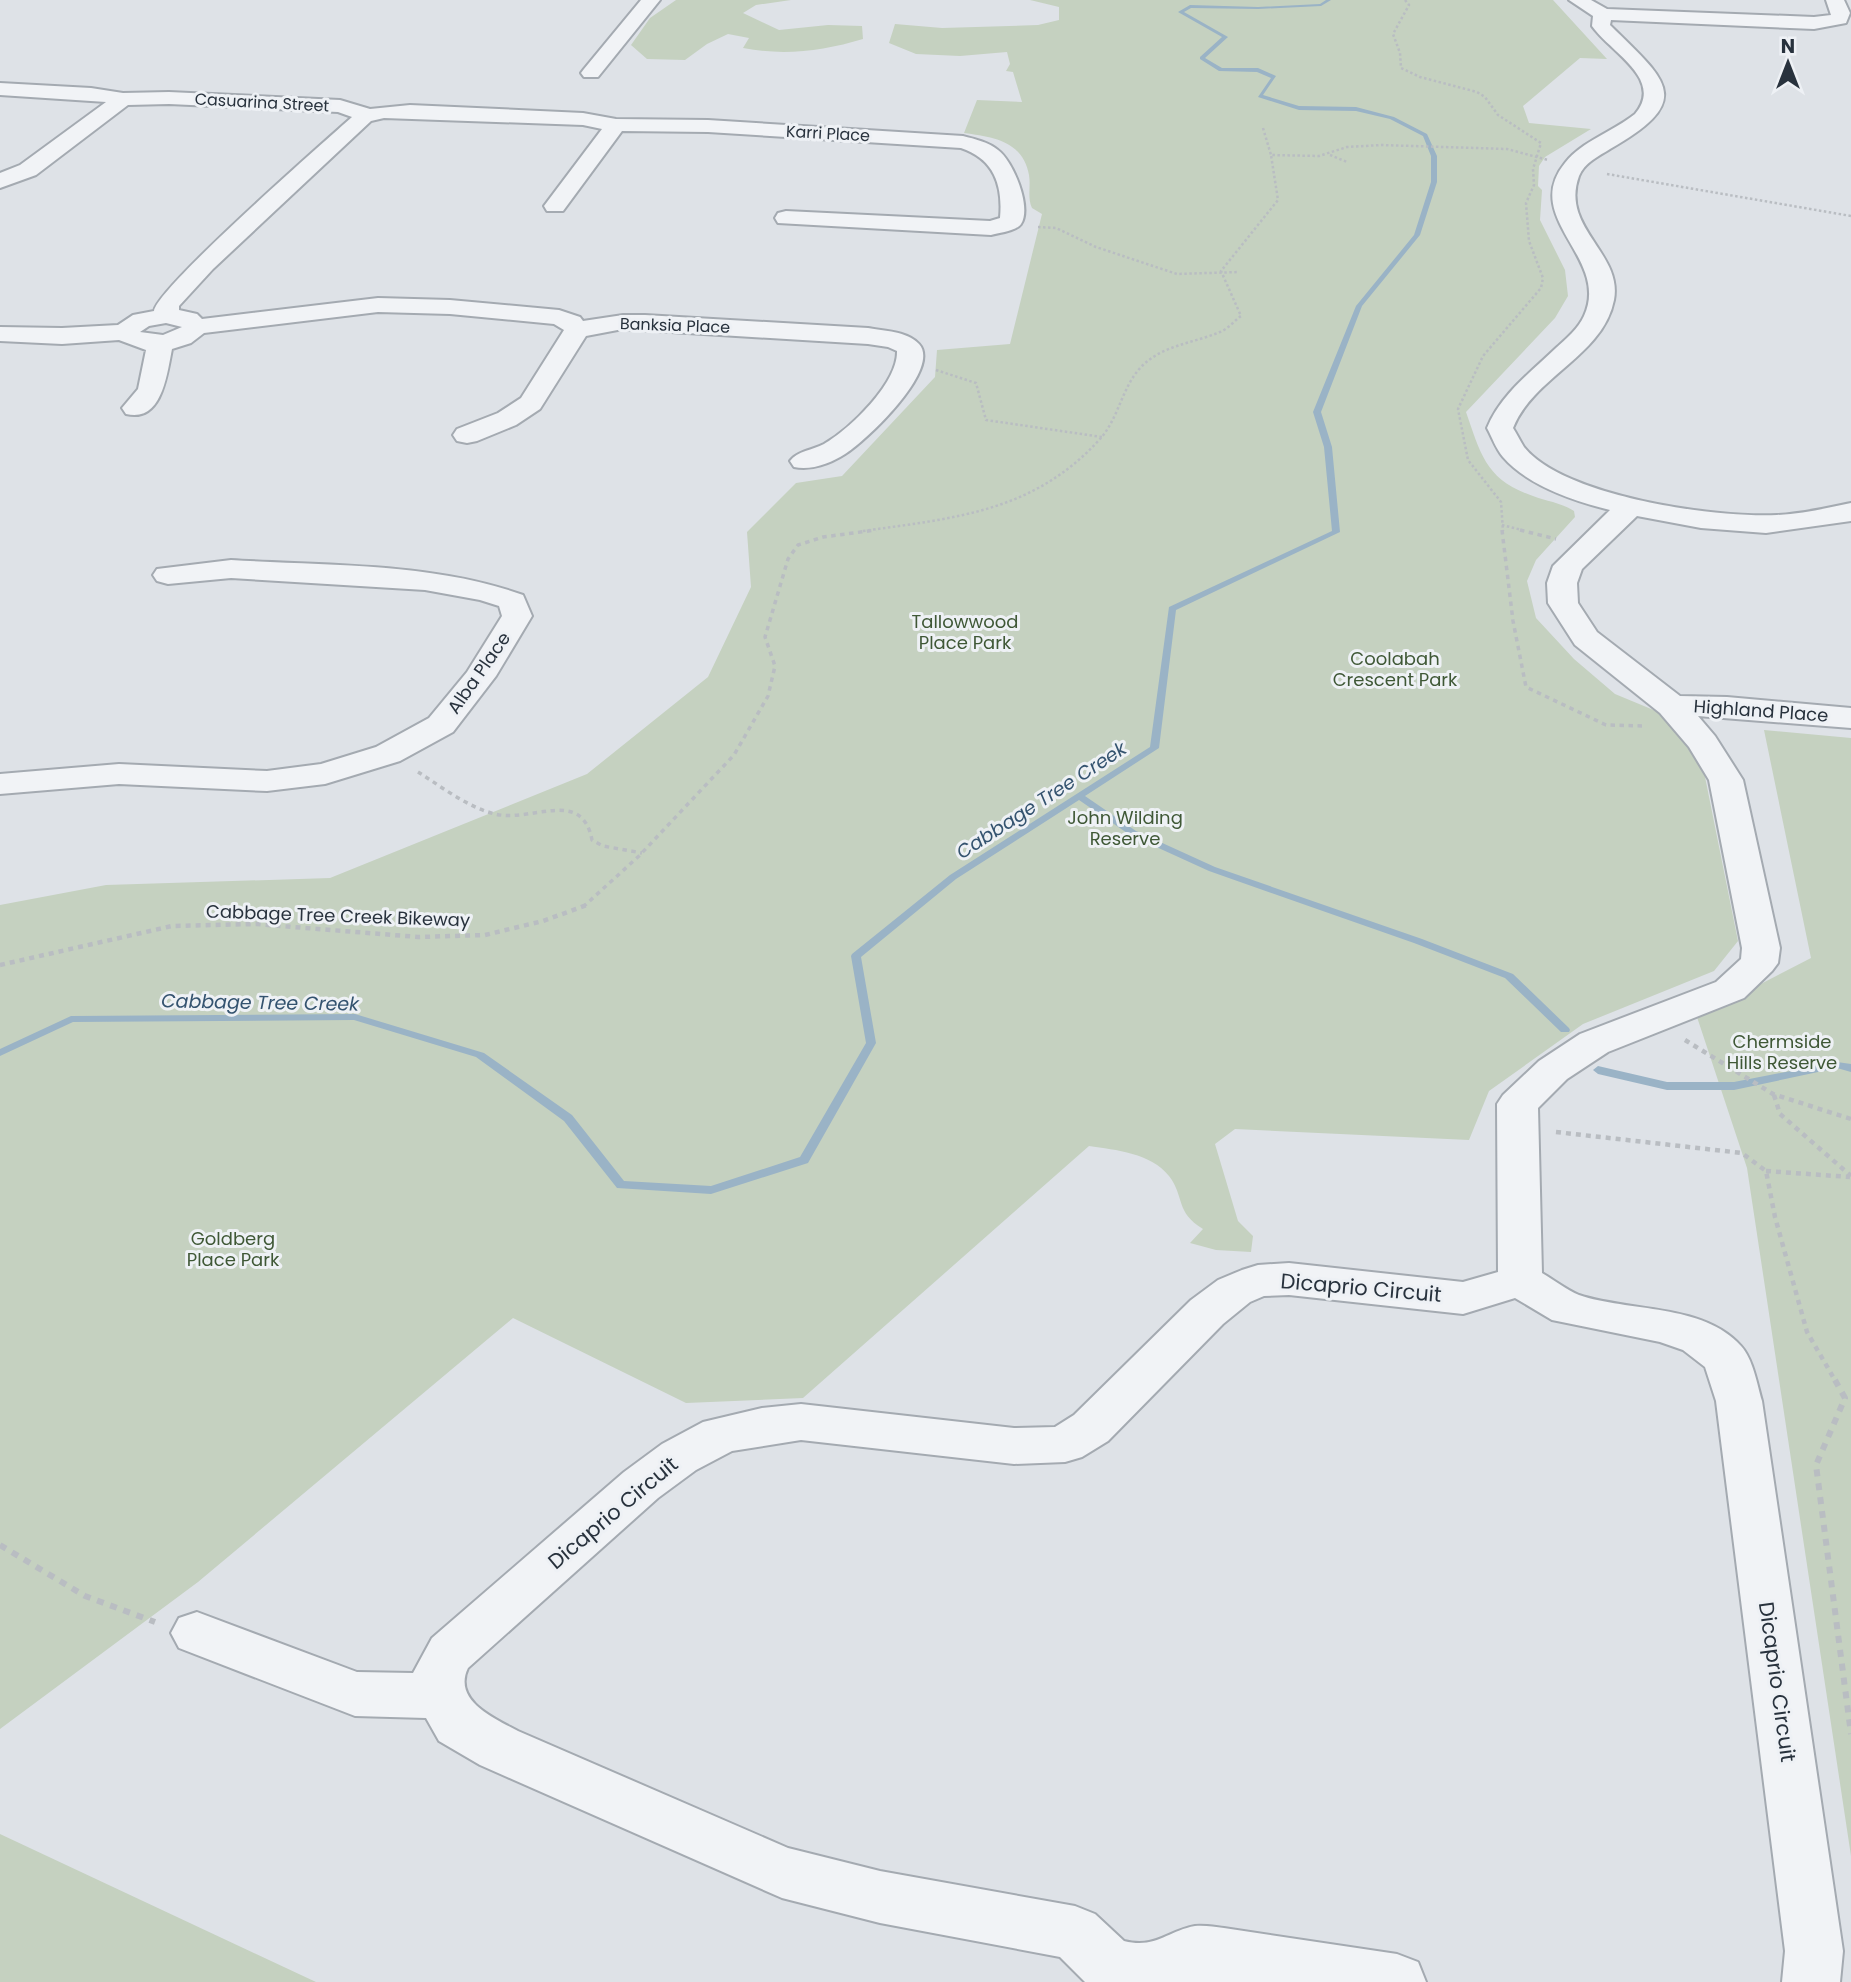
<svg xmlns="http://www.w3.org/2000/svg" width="1851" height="1982" viewBox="0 0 1851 1982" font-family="Poppins,sans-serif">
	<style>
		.green { fill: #c5d1c0 }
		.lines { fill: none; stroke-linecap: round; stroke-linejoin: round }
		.stream { fill: #9ab3c6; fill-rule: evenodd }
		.minor-casing { stroke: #a4aab1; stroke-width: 4 }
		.path-far3 { stroke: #b9bdc2; stroke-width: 2.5; stroke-dasharray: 2.5 2.5; stroke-linecap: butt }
		.path-far2 { stroke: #b9bdc2; stroke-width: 3.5; stroke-dasharray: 4.5 4.5; stroke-linecap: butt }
		.path-far1 { stroke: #b9bdc2; stroke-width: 4.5; stroke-dasharray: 5 5; stroke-linecap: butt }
		.path { stroke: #b9bdc2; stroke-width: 6; stroke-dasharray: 7 7; stroke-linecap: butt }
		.minor { fill: #f1f3f6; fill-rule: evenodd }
		.labels { text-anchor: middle; stroke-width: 6; stroke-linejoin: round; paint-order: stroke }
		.far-street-label { font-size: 16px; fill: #28323d; stroke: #eef1f5 }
		.park-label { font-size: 18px; fill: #3f5836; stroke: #eef1f5 }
		.street-label { font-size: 18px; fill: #28323d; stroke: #eef1f5 }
		.water-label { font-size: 19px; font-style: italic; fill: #34536f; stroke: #eef1f5 }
		.near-street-label { font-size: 21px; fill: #28323d; stroke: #eef1f5 }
	</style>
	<rect width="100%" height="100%" fill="#dee2e7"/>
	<path class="green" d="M676,0H791L756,5L743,13L779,30L828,25L862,26L863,39C823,51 784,56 743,48L749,38L728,34L707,44L685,60L647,59L631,45L650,18Z
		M1030,0H1553L1607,59L1580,58L1523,106L1529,123L1591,129L1545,157L1539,166L1538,186L1542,190L1540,220L1565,270L1568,296L1555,318L1466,412C1481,455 1486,480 1533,496C1546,501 1562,503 1574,511L1575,517L1536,560L1527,581L1536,618L1574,659L1615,694L1656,711L1682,734L1701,757L1738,941L1714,971L1583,1024L1489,1091L1469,1140L1235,1129L1215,1144L1238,1221L1253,1236L1251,1252L1216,1250L1190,1243L1203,1229C1175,1212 1185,1197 1169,1176C1151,1153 1116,1150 1089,1146L803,1398L686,1403L513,1318L198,1582L0,1729V905L106,885L330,878L587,774L708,677L751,587L747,532L796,483L842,476L935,377L937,350L1010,344L1042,214L1032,208C1027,197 1031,187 1029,175C1023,141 993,137 964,133L977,100L1022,102L1013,72L1006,71L1010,64L1007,52L960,56L916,54L889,43L895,24L942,28L1038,25L1059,20V7Z
		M1764,730L1851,738V1856L1747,1168L1697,1017L1811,958Z
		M0,1834L316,1982H0Z"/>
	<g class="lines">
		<path class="stream" d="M1326,0H1331L1321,6L1258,9L1191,8L1184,12L1228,37L1205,58L1222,68H1258L1276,76L1263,95L1299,106L1356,107L1394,117L1427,134L1437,156V182L1420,235L1362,306L1321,412L1332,447L1340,532L1176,610L1159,748L1085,796L1136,831L1215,867L1422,939L1513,974L1569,1028L1570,1030L1569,1032H1561L1505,978L1414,943L1209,871L1130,835L1079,800L956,879L861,957L876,1043L808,1163L711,1194L617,1188L564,1121L476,1057L354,1020L73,1022L0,1056V1049L71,1016L355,1014L484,1053L572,1115L624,1181L711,1186L800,1157L866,1043L851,956L852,954L950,875L1150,747L1169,607L1332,531L1324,447L1313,412L1356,306L1414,235L1431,182V156L1423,136L1390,119L1356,111L1299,110L1258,97L1271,78L1257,72L1219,71L1200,59V57L1222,37L1178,12L1190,5L1258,7L1320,4Z
			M1837,1062L1851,1064V1072L1837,1068L1734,1090H1667L1598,1074L1593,1070L1598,1066L1667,1082H1734Z"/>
		<g class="minor-casing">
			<path id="minor" d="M641,0H660L598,77H584L581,73L584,69Z
				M1569,0H1591L1607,9L1814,17L1831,15L1826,0H1844L1850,13L1846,23L1814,29L1611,20L1610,25C1667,81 1696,100 1610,149C1599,156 1584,163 1579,176C1560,228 1623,253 1614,300C1603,356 1533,377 1513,428C1517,434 1520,441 1524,447C1564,497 1716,518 1777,515C1802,514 1827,508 1851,503V521L1766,533L1701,528L1637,516L1582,569L1577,583L1578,603L1597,632L1680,696L1727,697L1851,708V728L1698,716L1715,736L1743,780L1780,948L1778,963L1772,971L1744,998L1608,1052L1567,1079L1538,1108L1542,1273C1554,1280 1567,1290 1579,1295C1628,1312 1703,1303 1741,1346C1753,1359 1757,1384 1762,1401L1843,1951L1840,1982H1782L1785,1951L1716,1401L1705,1367L1683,1350L1660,1342L1552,1320L1515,1298L1463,1314L1289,1295L1264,1296L1250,1302L1223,1324L1108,1441L1082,1457L1065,1462L1014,1464L801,1440L732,1451L696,1470L658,1498L468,1668C452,1701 496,1719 518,1731L788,1848L880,1871L1075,1906L1095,1914L1124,1941C1156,1949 1167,1931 1195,1926C1204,1925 1215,1927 1224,1928L1397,1954L1418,1962L1426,1982H1085L1060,1957L880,1923L782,1898L480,1765L439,1741L426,1718L355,1716L179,1648L171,1633L179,1618L197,1612L357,1672L413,1673L432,1638L624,1472L662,1444L703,1422L762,1408L801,1404L1014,1428L1055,1427L1074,1415L1191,1300L1218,1280L1242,1270L1258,1265L1289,1263L1463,1282L1498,1272L1497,1104L1503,1095L1539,1061L1580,1034L1716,982L1741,959L1742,948L1709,780L1689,747L1660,713L1575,645L1548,603L1547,583L1553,566L1610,510C1574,501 1528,486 1503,457C1496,449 1492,437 1487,428C1501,394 1530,373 1556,348C1566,339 1578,329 1584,316C1611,258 1520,218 1565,163C1582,141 1614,131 1635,114C1665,79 1610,52 1592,26L1593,16Z
				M0,83L91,88L123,93L169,92L340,100L370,109L410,105L583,113L616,119L708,120L963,136C975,139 988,142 998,150C1013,161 1032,207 1021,224C1016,231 999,233 991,235L778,223L775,218L778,213L786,211L990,221L1000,218C1003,185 994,159 961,148L708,132L622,131L563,211H547L544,206L602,129L583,125L384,118L371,121L213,269L179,306V310L197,314L202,319L378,298L450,300L559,310L580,317L583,321L623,315H645L868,328C884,331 907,331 919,344C942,369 865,442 845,454C831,463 811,471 794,467L790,461C797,451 813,450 824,444C850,429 898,383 897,351L888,347L868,344L623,329L586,336L540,409L516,425L477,441L467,443L457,441L453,435L457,429L498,413L521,398L564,330L554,324L450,314L378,312L204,333L191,343L172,349C167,374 162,423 126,414L122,408L138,389L146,350L119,340L62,344L0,341V327L62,328L118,325L133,315L154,311C157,288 324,142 352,117L338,112L169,104L128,105L36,175L0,188V173L20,165L106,102L0,95ZM166,323L182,327L163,335L140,332L149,326Z
				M231,560C327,566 431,562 523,595L532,616L496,676L453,732L400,761L325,784L267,791L119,784L0,794V774L119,764L267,771L321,764L376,747L429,718L467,672L502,616L499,606L480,600L425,590L231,578L168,584L157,581L153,575L157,569Z"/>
		</g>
		<path class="path-far3" d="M1405,0L1409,5L1393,34L1400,53L1401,68L1420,77L1477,92L1485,97L1498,115L1541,143L1533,169L1534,185L1526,203L1529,241L1543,278L1541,288L1483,356L1458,409L1468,460L1501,502L1503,531
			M1263,128L1271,155
			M1330,155L1347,162
			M1607,174L1851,216
			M1038,227L1056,228L1096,247L1177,274L1239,272
			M936,370L976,383L986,420L1102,437
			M1502,525L1526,531
			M863,531C955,518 1034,512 1100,439C1119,418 1122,386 1142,366C1163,345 1194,343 1220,332C1228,329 1234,321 1241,316L1221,271L1278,200L1271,155L1319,156L1347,147L1381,145L1507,149L1548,160"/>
		<path class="path-far2" d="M1502,530L1513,621L1526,687L1606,725L1644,726
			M1520,530L1556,539
			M418,772C442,787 467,807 495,814C531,823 582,787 592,840L603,846L642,853
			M583,907L639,856L734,755L768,696L775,666L765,637L788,559L798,545L823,537L876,530"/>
		<path class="path-far1" d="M0,965L172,926L256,924L418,937L485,935L543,921L587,905
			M1685,1040L1773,1094L1851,1119
			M1774,1095L1780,1114L1851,1176
			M1556,1132L1742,1153L1766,1171L1775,1217L1807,1332L1836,1382
			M1766,1171L1850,1177"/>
		<path class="path" d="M1835,1380L1845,1398L1816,1465L1851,1734
			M0,1545L85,1596L155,1622"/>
		<use href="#minor" class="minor"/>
	</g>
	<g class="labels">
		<g class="far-street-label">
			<text transform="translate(262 102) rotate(3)" y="6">Casuarina Street</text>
			<text transform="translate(828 133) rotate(3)" y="6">Karri Place</text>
			<text transform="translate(675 325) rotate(2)" y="6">Banksia Place</text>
		</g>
		<g class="park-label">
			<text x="965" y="628">Tallowwood<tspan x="965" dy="21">Place Park</tspan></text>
			<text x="1395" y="665">Coolabah<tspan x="1395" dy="21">Crescent Park</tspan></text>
			<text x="1125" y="824">John Wilding<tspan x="1125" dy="21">Reserve</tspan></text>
			<text x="1782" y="1048">Chermside<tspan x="1782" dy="21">Hills Reserve</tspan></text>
			<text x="233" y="1245">Goldberg<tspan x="233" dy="21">Place Park</tspan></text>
		</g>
		<g class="street-label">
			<text transform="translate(479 673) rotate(-55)" y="6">Alba Place</text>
			<text transform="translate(1761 711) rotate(4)" y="6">Highland Place</text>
			<text transform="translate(338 916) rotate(2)" y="6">Cabbage Tree Creek Bikeway</text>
		</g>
		<g class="water-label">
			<text transform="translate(1041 800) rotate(-33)" y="7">Cabbage Tree Creek</text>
			<text transform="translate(260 1002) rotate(1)" y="7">Cabbage Tree Creek</text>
		</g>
		<g class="near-street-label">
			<text transform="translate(1361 1288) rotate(5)" y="7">Dicaprio Circuit</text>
			<text transform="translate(613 1513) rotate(-40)" y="7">Dicaprio Circuit</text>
			<text transform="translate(1777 1682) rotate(82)" y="7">Dicaprio Circuit</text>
		</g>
	</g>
	<g transform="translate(1788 63)" stroke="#eef1f5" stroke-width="5" paint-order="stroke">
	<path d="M0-5L12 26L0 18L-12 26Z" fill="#28323d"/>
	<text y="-10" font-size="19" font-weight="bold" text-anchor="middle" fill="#28323d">N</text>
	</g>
</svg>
